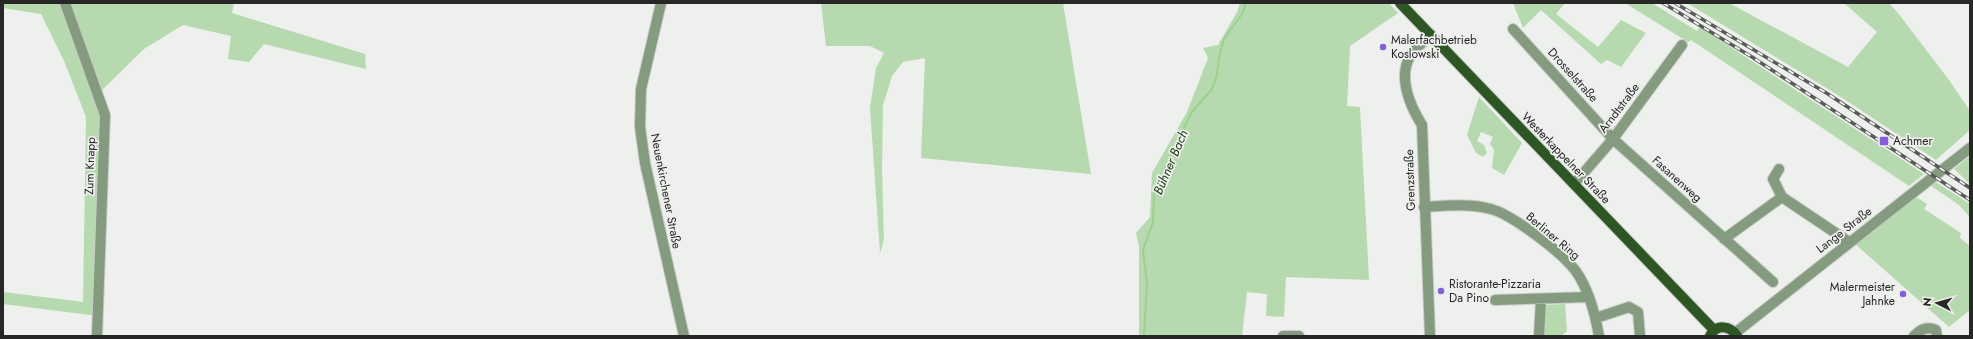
<svg xmlns="http://www.w3.org/2000/svg" width="1973" height="339" viewBox="0 0 1973 339" font-family="Jost,sans-serif">
	<style>
		.green { fill: #b7d9af }
		.lines { fill: none; stroke-linecap: round; stroke-linejoin: round }
		.stream { stroke: #9cd08f; stroke-width: 2 }
		.minor-casing { stroke: #c9ccc8; stroke-width: 12 }
		.major-casing { stroke: #c9ccc8; stroke-width: 12 }
		.minor { stroke: #859b7f; stroke-width: 10 }
		.major { stroke: #2e5524; stroke-width: 10 }
		.rail-casing { stroke: #595b59; stroke-width: 3.5 }
		.rail { stroke: #edf0ec; stroke-width: 2; stroke-dasharray: 6; stroke-linecap: butt }
		.poi-dot { fill: #855fd9; stroke: #edf0ec; stroke-width: 1.5 }
		.labels { text-anchor: middle; stroke-width: 3.5; stroke-linejoin: round; paint-order: stroke }
		.poi-label { font-size: 12px; fill: #262726; stroke: #edf0ec; text-anchor: start }
		.street-label { font-size: 12px; fill: #262726; stroke: #edf0ec }
		.water-label { font-size: 13px; font-style: italic; fill: #18390e; stroke: #edf0ec }
	</style>
	<rect width="100%" height="100%" fill="#edf0ec"/>
	<path class="green" d="M3,3H234L232,13L365,54L366,69L264,44L249,62L228,59L231,36L183,25L144,49L97,95L105,115L98,316L3,304V292L83,302L86,117L64,61L41,14L3,8Z
		M821,3H1063L1091,174L921,158L925,58L903,62L892,76L883,105L882,168L884,240L880,253L870,108L876,68L884,53L870,46H826Z
		M1240,3H1389L1398,13L1350,46L1347,106L1360,107L1369,280L1286,277L1284,317L1266,316L1267,294L1247,292L1242,336H1139V246L1136,233L1150,217L1152,173L1187,112L1208,58L1203,48L1218,45L1237,12Z
		M1513,3H1565L1556,14L1598,47L1621,20L1646,33L1621,67L1607,60L1601,64L1541,10L1523,28Z
		M1625,3H1652L1697,31L1700,27L1924,174L1909,186L1691,40L1688,42Z
		M1687,3H1729L1848,67L1877,32L1844,3H1889L1898,13L1949,80L1970,111V130L1936,160L1841,97Z
		M1479,97L1522,143L1504,175L1492,168L1494,150L1490,144L1493,137L1481,132L1477,141L1484,145L1487,153L1483,157L1476,153L1467,135Z
		M1970,156V184L1954,169Z
		M1931,179L1970,204V217L1959,205L1927,183Z
		M1913,195L1927,204L1924,209L1961,233L1960,238L1970,246V310L1949,327L1854,243Z
		M1565,304L1567,331L1561,336H1543L1545,305Z"/>
	<g class="lines">
		<path class="stream" d="M1144,336L1147,283L1143,250L1153,222L1154,192L1191,113L1212,89L1217,75L1219,57L1224,39L1242,14L1246,3"/>
		<g class="minor-casing">
			<path id="minor" d="M65,3L105,115L97,336
				M661,3L641,89L640,127L645,163L684,336
				M1513,29L1613,139L1773,282
				M1779,169L1773,179L1782,197L1849,242
				M1574,184L1613,139L1682,45
				M1424,207C1446,206 1470,203 1491,209C1513,215 1561,252 1575,270C1589,289 1595,313 1599,336
				M1724,239L1782,197
				M1495,300L1589,297
				M1596,318L1629,307L1638,312L1640,336
				M1735,333L1970,148
				M1283,336H1299
				M1430,336L1422,125C1410,106 1397,76 1411,55C1416,47 1424,41 1431,35
				M1539,336L1541,299
				M1914,336C1921,329 1927,326 1936,330L1937,336"/>
		</g>
		<g class="major-casing">
			<path id="major" d="M1400,3L1714,330
				M1710,336C1716,324 1730,325 1737,336"/>
		</g>
		<use href="#minor" class="minor"/>
		<use href="#major" class="major"/>
		<g class="rail-casing">
			<path id="rail" d="M1663,3L1752,57L1970,200
				M1675,3L1828,94L1970,188"/>
		</g>
		<use href="#rail" class="rail"/>
	</g>
	<g class="poi-dot">
		<circle cx="1383" cy="47" r="4"/>
		<rect x="1879" y="136" width="10" height="10" rx="2"/>
		<circle cx="1441" cy="291" r="4"/>
		<circle cx="1903" cy="294" r="4"/>
	</g>
	<g class="labels">
		<g class="poi-label">
			<text x="1391" y="44">Malerfachbetrieb<tspan x="1391" dy="14">Koslowski</tspan></text>
			<text x="1893" y="145">Achmer</text>
			<text x="1449" y="288">Ristorante-Pizzaria<tspan x="1449" dy="14">Da Pino</tspan></text>
			<text x="1895" y="291" text-anchor="end">Malermeister<tspan x="1895" dy="14">Jahnke</tspan></text>
		</g>
		<g class="street-label">
			<text transform="translate(1573 75) rotate(48)" y="4">Drosselstraße</text>
			<text transform="translate(1619 108) rotate(-53)" y="4">Arndtstraße</text>
			<text transform="translate(1566 158) rotate(46)" y="4">Westerkappelner Straße</text>
			<text transform="translate(90 166) rotate(-88)" y="4">Zum Knapp</text>
			<text transform="translate(1677 179) rotate(42)" y="4">Fasanenweg</text>
			<text transform="translate(1410 180) rotate(-92)" y="4">Grenzstraße</text>
			<text transform="translate(666 191) rotate(79)" y="4">Neuenkirchener Straße</text>
			<text transform="translate(1844 230) rotate(-38)" y="4">Lange Straße</text>
			<text transform="translate(1553 236) rotate(40)" y="4">Berliner Ring</text>
		</g>
		<g class="water-label">
			<text transform="translate(1170 162) rotate(-67)" y="5">Bühner Bach</text>
		</g>
	</g>
	<rect width="1973" height="339" fill="none" stroke="#262726" stroke-width="8"/>
	<g transform="translate(1937 303) rotate(276)" stroke="#edf0ec" stroke-width="3" paint-order="stroke">
	<path d="M0-3L7 15L0 10L-7 15Z" fill="#262726"/>
	<text y="-6" font-size="11" font-weight="bold" text-anchor="middle" fill="#262726">N</text>
	</g>
</svg>
